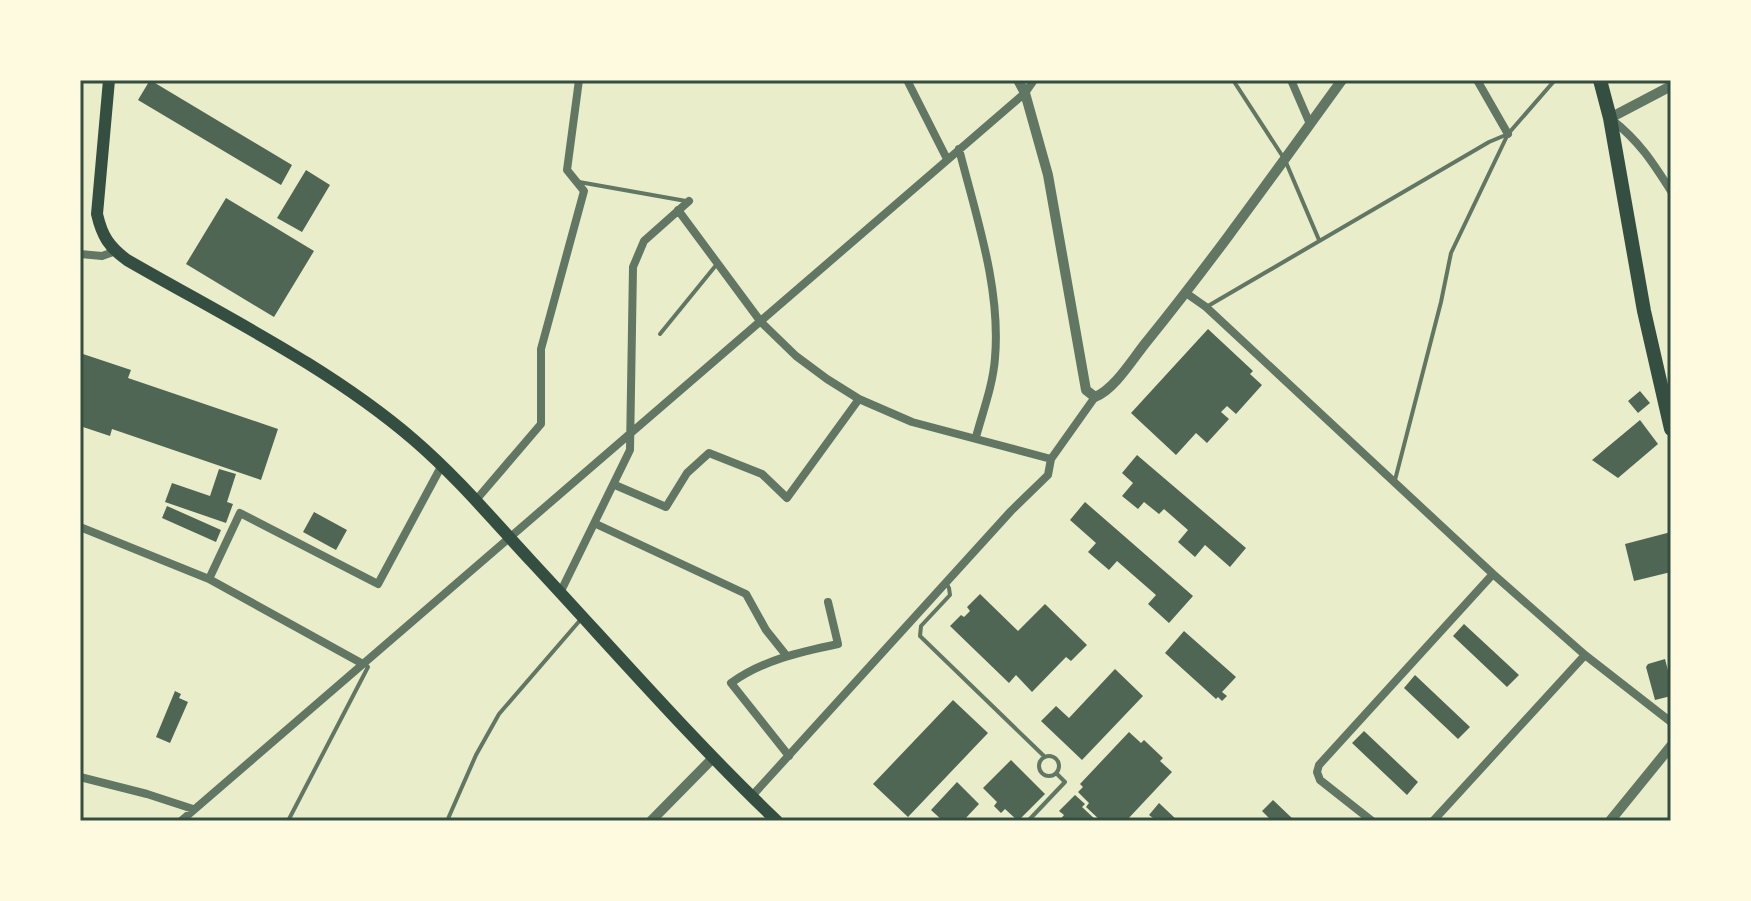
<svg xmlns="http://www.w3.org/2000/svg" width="1751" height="901" viewBox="0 0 1751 901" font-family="'PT Sans Narrow',sans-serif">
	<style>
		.building { fill: #4f6655 }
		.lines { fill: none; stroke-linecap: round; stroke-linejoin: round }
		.service { stroke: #617663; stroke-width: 4 }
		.minor { stroke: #617663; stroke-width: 8 }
		.tertiary { stroke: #617663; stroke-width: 10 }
		.secondary { stroke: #344e41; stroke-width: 12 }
		.trunk { stroke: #344e41; stroke-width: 14 }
		.neatline { fill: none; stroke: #344e41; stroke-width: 3 }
	</style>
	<rect width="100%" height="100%" fill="#e9edc9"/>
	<path class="building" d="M150,80L292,165L281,185L138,100Z
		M306,170L330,185L302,232L277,218Z
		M226,198L314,251L274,317L186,264Z
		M1208,329L1253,371L1250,374L1262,385L1236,414L1227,406L1221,412L1229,419L1207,443L1196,433L1176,455L1131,413Z
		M80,353L131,370L128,378L278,429L261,480L112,429L110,436L80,426Z
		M1640,391L1650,403L1638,413L1628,401Z
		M1640,420L1658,444L1618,478L1592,460Z
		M1137,455L1246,548L1230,567L1205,545L1195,557L1178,542L1188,530L1164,509L1159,514L1144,502L1138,509L1122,496L1133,483L1122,473Z
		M219,469L236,474L227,502L233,504L226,523L165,502L172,483L210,496Z
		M1085,502L1193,596L1169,623L1148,604L1156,595L1117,561L1109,570L1088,552L1096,543L1070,520Z
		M167,506L221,530L216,542L162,518Z
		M314,512L347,530L336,550L303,532Z
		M1671,532V572L1634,581L1625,544Z
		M980,594L1018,631L1045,604L1087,645L1071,661L1066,657L1032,692L1016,675L1009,683L950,626L961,615L964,617L970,611L967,607Z
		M1464,624L1519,675L1507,687L1453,636Z
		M1184,631L1236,677L1222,692L1227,696L1222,701L1218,697L1216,699L1165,653Z
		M1665,659L1671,682V696L1655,700L1646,667L1648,664Z
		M1115,669L1143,696L1082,760L1041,721L1056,706L1069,718Z
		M1415,675L1470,727L1458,739L1404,688Z
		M175,691L181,694L179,698L188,702L170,743L156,737Z
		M953,700L988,733L908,817L873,784Z
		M1364,731L1418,782L1407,795L1352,743Z
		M1129,732L1141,743L1144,740L1163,758L1160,761L1172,772L1126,821H1109L1106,818L1101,821L1086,807L1089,803L1078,792L1083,787L1080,784Z
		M1011,760L1045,794L1018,821L1005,809L1001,813L994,806L997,802L983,788Z
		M957,782L979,804L963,821H943L931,810Z
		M1075,795L1085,804L1082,807L1097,821H1059L1064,815L1059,811Z
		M1273,800L1295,821H1272L1262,811Z
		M1159,803L1178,821H1150L1153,818L1149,815Z"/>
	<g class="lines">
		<path class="service" d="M1233,80L1285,160L1319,240
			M579,182L686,201
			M1208,306L1489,142L1508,134L1555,80
			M660,334L717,264
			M1395,480L1441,302L1451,253L1507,136
			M946,583L949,588L950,595L921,626L920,636L1045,757
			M1039 766a10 10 0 1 1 20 0a10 10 0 1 1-20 0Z
			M288,821L368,667L366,665
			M447,821L476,755L499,714L582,618
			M1028,821L1065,782L1056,773"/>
		<path class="minor" d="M907,80L947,159
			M1291,80L1310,124
			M1477,80L1508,134
			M1611,119C1639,141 1652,161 1671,191
			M959,149C976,216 1001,288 995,358C993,385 983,411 976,437
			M678,210L761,322L796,356L827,379L859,399L912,422L1051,459
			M80,254L102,256L116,251
			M1186,293L1206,307L1493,574L1585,655L1671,722
			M615,485L666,507L687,473L709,453L762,474L787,498L859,399
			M476,500L541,424V349L584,191L567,170L579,80
			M596,524L746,594L766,630L786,655
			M80,527L209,579L363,664
			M209,579L240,513L378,584L442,465
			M560,593L630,450L633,267L644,241L689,201
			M789,756L731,683C763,660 800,652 838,644L828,602
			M80,777L147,794L193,809
			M751,797L1011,511L1048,475L1051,459L1095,397
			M181,821L1025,93L1034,80
			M1372,821L1320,780L1317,772L1319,765L1493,574
			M1433,821L1585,655"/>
		<path class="tertiary" d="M1018,80L1025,93L1048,175L1086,390L1095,397C1116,388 1133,358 1148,340C1216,256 1278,168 1342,80
			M1610,118L1671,86
			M651,821L712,759
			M1610,821L1671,746"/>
		<path class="secondary" d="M109,80L97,214C102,236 109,247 127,260C224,316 329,367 414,440C457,477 493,520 532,562C613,649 691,739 777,821"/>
		<path class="trunk" d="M1600,80L1610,118L1644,311L1671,429"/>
	</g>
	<rect width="1751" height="901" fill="none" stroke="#fefae0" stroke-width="164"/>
	<rect x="82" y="82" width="1587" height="737" class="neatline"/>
</svg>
